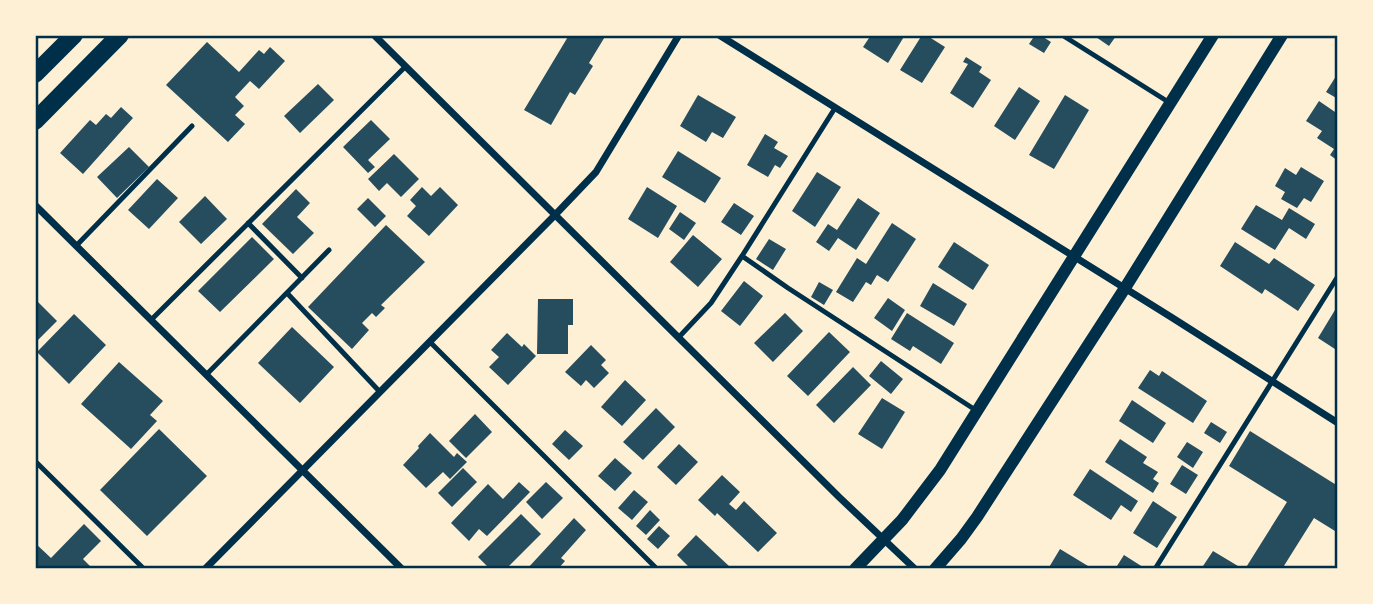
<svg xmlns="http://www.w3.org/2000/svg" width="1373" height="604" viewBox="0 0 1373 604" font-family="'IBM Plex Sans',sans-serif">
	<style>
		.building { fill: #264d5e }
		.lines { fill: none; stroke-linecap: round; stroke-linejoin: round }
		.service { stroke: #003049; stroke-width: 5 }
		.minor { stroke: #003049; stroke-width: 7 }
		.tertiary { stroke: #003049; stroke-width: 12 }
		.trunk { stroke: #003049; stroke-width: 18 }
		.neatline { fill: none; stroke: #003049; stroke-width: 2.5 }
	</style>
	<rect width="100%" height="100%" fill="#fdf0d5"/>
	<path class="building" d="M569,35H606L589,63L593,66L575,95L570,92L551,125L524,110Z
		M871,35H905L888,63L863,47Z
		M922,35H926L945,47L922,83L900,70Z
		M1035,35H1040L1051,42L1044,53L1029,44Z
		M1093,35H1114L1116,36L1109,46Z
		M207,42L239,72L259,50L264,54L270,47L285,61L259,89L250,81L235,97L244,106L235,115L245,124L228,142L166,85Z
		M966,57L982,67L979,72L991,80L973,108L950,93L968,64L963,62Z
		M1338,73V99L1326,92Z
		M318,84L334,100L300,133L284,116Z
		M1019,87L1040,101L1015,140L994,126Z
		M698,95L736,117L723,138L712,132L706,142L680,126Z
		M1065,95L1089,110L1054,169L1029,155Z
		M1319,101L1338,114V161L1330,155L1334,149L1317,138L1322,131L1306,121Z
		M121,107L133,118L83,174L60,153L90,120L96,125L106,114L111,118Z
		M371,120L390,139L368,160L375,167L368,173L343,147Z
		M765,134L778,142L774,148L788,156L780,168L775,165L768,177L747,165Z
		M129,147L149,167L117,198L97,177Z
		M678,151L721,178L705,203L662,177Z
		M394,154L419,179L401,197L387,183L379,191L368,179Z
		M1301,167L1324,181L1311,202L1304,198L1297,208L1281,199L1285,192L1275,186L1285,168L1296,175Z
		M817,172L841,187L815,227L792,211Z
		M157,179L178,198L149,229L128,210Z
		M422,187L431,196L440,187L458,205L429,236L407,216L416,206L410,200Z
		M647,187L677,206L658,238L628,219Z
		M296,189L310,203L297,217L314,233L293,254L262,224Z
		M205,196L227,219L201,244L179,222Z
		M368,198L386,216L375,227L357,209Z
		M858,198L880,213L856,250L838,238L829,251L816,242L828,224L837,230Z
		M734,203L754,216L741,235L721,222Z
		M1256,205L1282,220L1289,208L1315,224L1306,239L1289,228L1275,250L1241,229Z
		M680,212L696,223L684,240L669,229Z
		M892,223L916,239L888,282L877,275L871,285L866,282L853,302L836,292L857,258L866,264Z
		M386,225L425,262L381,305L385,308L376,317L372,313L362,323L369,330L352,349L308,307Z
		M693,235L722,259L698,287L670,262Z
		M252,237L274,259L220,312L198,291Z
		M769,239L786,249L773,270L756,259Z
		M954,242L989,265L973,290L938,267Z
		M1235,242L1269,264L1274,258L1315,285L1298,311L1265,289L1262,294L1220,266Z
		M744,281L763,296L740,326L721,311Z
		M819,282L833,290L824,305L811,297Z
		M933,283L967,304L954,326L920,306Z
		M888,298L905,310L892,331L874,318Z
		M35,299L57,321L35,343Z
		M538,299H573V325H568V354H537Z
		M1338,305V351L1318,338Z
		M785,313L803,331L773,362L754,343Z
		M907,313L954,343L941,364L913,346L910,351L891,339Z
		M74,314L106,345L69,384L37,352Z
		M292,327L334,367L300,403L258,363Z
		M829,332L850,352L808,396L787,376Z
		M507,333L522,347L524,344L536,356L508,385L489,367L499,357L491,350Z
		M591,345L606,360L601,365L609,373L594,388L586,380L581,386L565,372Z
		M881,361L903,379L891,394L869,376Z
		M119,362L163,401L150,415L157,421L131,449L81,404Z
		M853,367L871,385L834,423L816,405Z
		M1150,370L1159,376L1162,371L1207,401L1193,423L1138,388Z
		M625,380L646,400L622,426L601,407Z
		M882,398L905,412L882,449L858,434Z
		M1132,400L1166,423L1153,443L1119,421Z
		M656,408L675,427L643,460L623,442Z
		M475,414L492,432L466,458L449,441Z
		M1211,422L1227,432L1220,443L1204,433Z
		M159,429L207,476L147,536L100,490Z
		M565,430L583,446L569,460L552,444Z
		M1250,431L1338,486V526L1335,531L1314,518L1282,569H1245L1287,502L1229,466Z
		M430,433L454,457L457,453L467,462L450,479L443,472L426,488L403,465L419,448L418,446Z
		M1120,439L1147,457L1143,463L1158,472L1153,479L1159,483L1153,493L1105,462Z
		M1187,442L1203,452L1193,468L1177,457Z
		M679,444L698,462L676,485L657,467Z
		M615,458L632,473L615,491L598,476Z
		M1182,465L1198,475L1186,494L1170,484Z
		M463,468L477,482L452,507L438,493Z
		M1090,469L1138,501L1131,512L1121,505L1111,520L1073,495Z
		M722,475L740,492L729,504L736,510L744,501L777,533L758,552L717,513L715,516L698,500Z
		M519,482L530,492L487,536L479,529L469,541L451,523L488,484L503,499Z
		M546,482L563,498L542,519L526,502Z
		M634,490L648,502L632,520L618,508Z
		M1153,501L1177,517L1157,548L1133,533Z
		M650,510L660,520L646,535L636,526Z
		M521,514L541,534L506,569H490L478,557Z
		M574,518L586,530L561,558L565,561L558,569H527Z
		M84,524L101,541L83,559L93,569H35V543L51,558Z
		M659,526L670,536L658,549L647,539Z
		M696,535L730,567L728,569H691L677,555Z
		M1060,549L1093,569H1048Z
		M1213,551L1243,569H1201Z
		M1124,555L1146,569H1115Z"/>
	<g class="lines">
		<path class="service" d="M1062,35L1170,103
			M248,223L302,278
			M76,246L192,126
			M742,256L835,108
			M287,293L380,392
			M152,319L405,67
			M679,337L711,303L742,256L788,288L977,411
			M430,342L657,569
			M207,374L329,250
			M35,461L144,569
			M1155,569L1338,276"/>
		<path class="minor" d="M374,35L839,497L915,569
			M719,35L1171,317L1338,423
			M35,205L402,569
			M205,569L555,215L596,172L679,35"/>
		<path class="tertiary" d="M855,569L902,520L940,470L1213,35
			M935,569L961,539L977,517L1125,288L1282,35"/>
		<path class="trunk" d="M35,74L74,35
			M35,121L120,35"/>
	</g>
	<rect width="1373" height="604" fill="none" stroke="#fdf0d5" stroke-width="74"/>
	<rect x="37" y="37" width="1299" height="530" class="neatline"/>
</svg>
